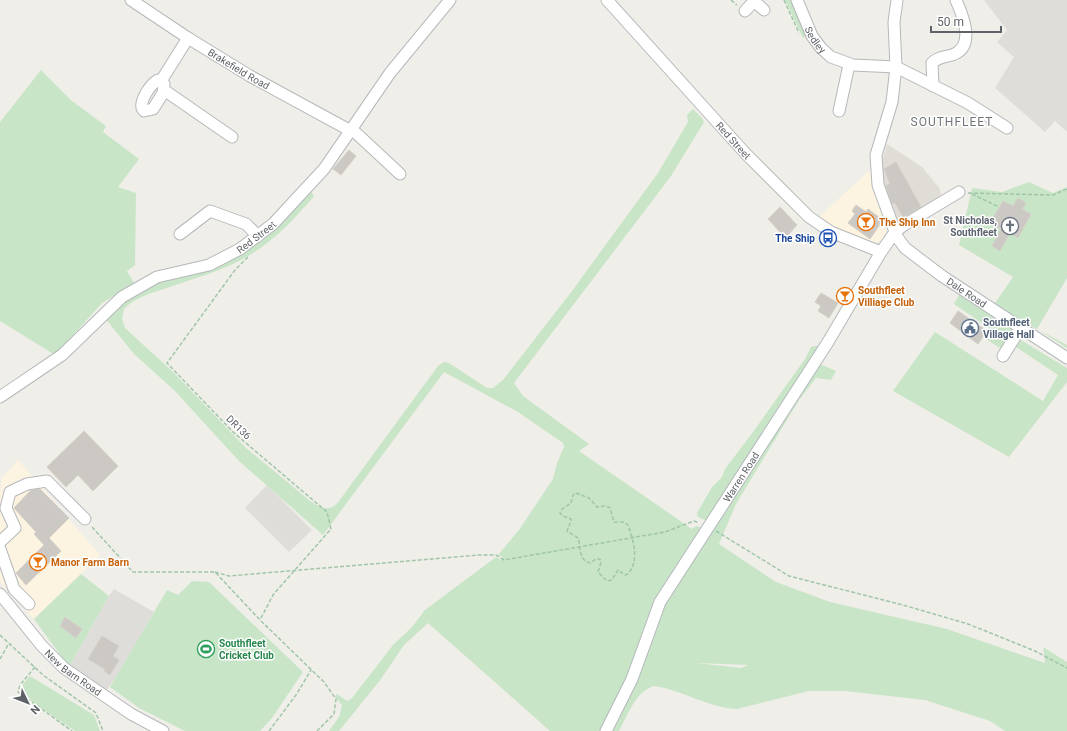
<svg xmlns="http://www.w3.org/2000/svg" width="1067" height="731" viewBox="0 0 1067 731" font-family="Roboto,sans-serif">
	<style>
		.commercial { fill: #fcf4e1 }
		.industrial { fill: #dfddda }
		.education { fill: #e0ddd6 }
		.green { fill: #c8e5c7; fill-rule: evenodd }
		.building { fill: #ccc9c4; stroke: #d4d0c7 }
		.lines { fill: none; stroke-linecap: round; stroke-linejoin: round }
		.minor-casing { stroke: #b5b8bb; stroke-width: 13 }
		.path { stroke: #a0c6aa; stroke-width: 1.5; stroke-dasharray: 4 2; stroke-linecap: butt }
		.minor { stroke: #fff; stroke-width: 11 }
		.labels { text-anchor: middle; stroke-width: 3; stroke-linejoin: round; paint-order: stroke }
		.street-label { font-size: 10px; fill: #5f6367; stroke: #fff }
		.worship-label { font-size: 10px; font-weight: bold; fill: #5b616d; stroke: #fff; text-anchor: end }
		.food-label { font-size: 10px; font-weight: bold; fill: #c56008; stroke: #fff; text-anchor: start }
		.transit-label { font-size: 10px; font-weight: bold; fill: #164399; stroke: #fff; text-anchor: end }
		.service-label { font-size: 10px; font-weight: bold; fill: #4e5e75; stroke: #fff; text-anchor: start }
		.leisure-label { font-size: 10px; font-weight: bold; fill: #27864d; stroke: #fff; text-anchor: start }
		.quarter-label { font-size: 12px; letter-spacing: 1px; fill: #707579; stroke: #fff }
	</style>
	<rect width="100%" height="100%" fill="#f0eee8"/>
	<path class="commercial" d="M870,170L886,232L882,241L874,243L844,233L818,218Z
		M18,460L100,555L34,619L0,581V493L2,478Z"/>
	<path class="industrial" d="M984,0H1067V132L1055,121L1045,132L995,88L1014,57L997,42L1007,30Z
		M267,485L312,530L289,552L245,508Z
		M114,589L154,612L118,674L106,691L69,667L109,596Z"/>
	<path class="education" d="M887,144L922,167L940,189L941,198L897,225L882,188L880,169Z"/>
	<path class="green" d="M785,0H793L806,36L803,38Z
		M41,70L72,101L106,126L103,132L139,159L118,187L136,193L135,265L127,271L134,283L102,303L55,355L0,321V122Z
		M693,109L702,118L704,122L671,176L514,383L523,396L589,444L579,451L692,529L696,526L703,528L657,603L631,679L604,731H550L428,623L404,645L381,679L339,731H329L339,717L342,705L335,697L337,694L347,701L352,698L393,645L412,627L425,610L496,557L501,560L503,557L498,555L519,530L553,479L557,463L564,447L563,443L518,412L444,372L323,535L239,461L174,390L134,354L105,318L130,291L224,259L310,190L314,196C293,221 271,244 241,260C218,272 192,279 167,288C151,293 136,297 124,309L122,319L125,328L172,371L246,448L309,500C320,508 330,513 339,501L438,366L444,362L449,363L487,388H493L503,380L572,291L658,173L688,122L687,115Z
		M1029,182L1053,193L1067,187V278L1037,329L1067,345V348L1037,329L993,306L1013,277L959,245L972,188L1002,192ZM1018,198L1025,203L1022,209L1031,215L1018,238L1010,233L999,250L992,246L1001,229L990,223L1003,201L1013,206Z
		M959,295L1015,332L1003,350L986,339L992,330L954,304Z
		M935,332L1043,401L1058,375L1016,347L1021,340L1067,368V382L1009,457L893,391Z
		M824,344L707,521L698,517L697,513L712,487L722,477L725,469L753,432L805,359L811,347Z
		M817,363L836,371L831,380L816,378L799,400L736,504L719,544L776,582L830,602L947,629L1045,663L1043,647L1067,662V731H1005L990,721L925,700L845,691H809L737,709C708,708 683,690 654,686C635,692 628,715 619,731H610L658,610ZM696,663L748,665L741,668Z
		M81,574L109,596L69,667L34,619ZM66,617L82,629L76,637L60,626Z
		M192,581L209,582L303,672L272,718L260,731H185L139,708L110,687L167,590L178,595Z
		M30,676L94,715L100,731H75L34,703L22,690L23,684Z"/>
	<path class="building" d="M349,150L356,156L341,175L333,169Z
		M896,162L921,207L903,217L895,203L892,204L886,186L890,184L884,169Z
		M1018,198L1026,203L1022,209L1031,214L1018,238L1010,233L1000,251L992,246L1001,229L990,223L1003,201L1013,206Z
		M856,205L866,212L868,209L883,220L870,239L848,223L855,214L852,211Z
		M780,207L797,225L787,236L783,231L781,233L768,219Z
		M821,293L838,303L829,318L818,311L821,306L815,302Z
		M958,311L987,331L978,344L950,323Z
		M84,431L118,466L93,491L78,475L66,487L47,467Z
		M40,489L69,518L49,538L61,551L26,585L16,573L44,545L34,534L36,532L14,508L31,490Z
		M65,617L82,629L76,638L60,626Z
		M102,636L119,646L113,656L119,660L110,675L104,671L105,669L88,659Z"/>
	<g class="lines">
		<g class="minor-casing">
			<g id="minor">
				<path id="s1" d="M131,0L188,38L250,76L351,131L356,133L400,174"/>
				<path id="s2" d="M607,0L745,153L809,217L831,232L881,252"/>
				<path id="s3" d="M797,0L812,36L821,48L831,57L853,65L896,67L968,103L1007,128"/>
				<path id="s4" d="M897,0L894,22L896,67L892,102L876,155L878,185L897,237L905,248L942,276L1067,358"/>
				<path d="M754,1L764,10"/>
				<path d="M745,11L755,0"/>
				<path d="M158,80L164,84L163,93L153,109L144,111L142,108C140,99 151,84 158,80Z"/>
				<path d="M161,81L188,38"/>
				<path d="M933,86L932,63C938,57 944,57 952,55C976,47 963,16 956,0"/>
				<path d="M164,90L232,137"/>
				<path d="M839,111L849,65"/>
				<path d="M180,234L210,211L246,224L258,236"/>
				<path d="M1003,356L1020,329"/>
				<path id="s5" d="M0,397L62,355L122,297L157,277L209,265L240,249L273,224L324,169L390,73L450,0"/>
				<path d="M0,542L15,528L6,508L10,492L27,484L47,481L85,519"/>
				<path d="M0,549L14,589L29,604"/>
				<path id="s6" d="M0,594L42,646L64,668L131,714L163,731"/>
				<path id="s7" d="M606,731L632,679L660,602L828,342L881,252L895,232L904,225L959,192"/>
			</g>
		</g>
		<path class="path" d="M731,0L737,5
			M784,0L799,33
			M968,193L1053,195L1067,189
			M972,194L999,207
			M248,257L235,270L167,363L233,432L327,512L331,529L273,595L260,620
			M576,493L589,498L597,507L606,506L610,508L614,522H624L628,525C633,540 640,560 628,574L625,575L618,570L612,580L607,581L598,572L601,562L600,559H596L590,563C578,560 581,546 578,538L567,531L571,521V519L563,516L560,513L562,509L571,503L573,495Z
			M92,527L133,572H215L260,620L324,682L336,699L334,714L317,731
			M716,531L789,576L903,605L968,624L1035,651L1067,668
			M215,572L229,576L479,555H496L504,560L665,532L694,521L699,523
			M0,635L43,675L96,713L103,731
			M0,659L9,643
			M35,667L20,685L18,692L72,731
			M269,731L296,695L311,670"/>
		<use href="#minor" class="minor"/>
	</g>
	<defs>
		<g id="bar-ring" transform="scale(0.9)"><circle r="9.5" fill="#fff" stroke="#e8710a" stroke-width="1.5"/><path d="M-6-5H6L.8 .8V4.5H3.5V6h-7V4.5H-.8V.8Z" fill="#e8710a"/></g>
		<g id="church-ring" transform="scale(0.9)"><circle r="9.5" fill="#fff" stroke="#6b7280" stroke-width="1.5"/><path d="M-1.2-6h2.4v3.5h3.3v2.4h-3.3V6h-2.4V-.1h-3.3v-2.4h3.3Z" fill="#6b7280"/></g>
		<g id="bus-ring" transform="scale(0.9)"><circle r="9.5" fill="#fff" stroke="#1a4fb4" stroke-width="1.5"/><path d="M-5-6H5V4H4V6H2V4H-2V6H-4V4H-5ZM-3.5-4V0h7V-4ZM-3.5 1.2v1.5H-2V1.2ZM2 1.2v1.5H3.5V1.2Z" fill="#1a4fb4"/></g>
		<g id="civic-ring" transform="scale(0.9)"><circle r="9.5" fill="#fff" stroke="#5c6f8a" stroke-width="1.5"/><path d="M-.6-6.5H3V-4.5H.6V-3L4-1V1h2V6H-6V1h2V-1L-.6-3ZM-1.2 2.5V6h2.4V2.5Z" fill="#5c6f8a"/></g>
		<g id="stadium-ring" transform="scale(0.9)"><circle r="9.5" fill="#fff" stroke="#2e9e5b" stroke-width="1.5"/><path d="M0-5a6.5 5 0 1 0 0 10a6.5 5 0 1 0 0-10ZM-3.5-1.8h7v3.6h-7Z" fill="#2e9e5b"/></g>
	</defs>
	<g fill-rule="evenodd">
		<use href="#bar-ring" x="866" y="222"/>
		<use href="#church-ring" x="1010" y="226"/>
		<use href="#bus-ring" x="828" y="238"/>
		<use href="#bar-ring" x="845" y="296"/>
		<use href="#civic-ring" x="970" y="328"/>
		<use href="#bar-ring" x="38" y="562"/>
		<use href="#stadium-ring" x="206" y="649"/>
	</g>
	<g class="labels">
		<g class="street-label">
			<text dy="4" stroke="none"><textPath href="#s3" startOffset="44">Sedley</textPath></text>
			<text dy="4" stroke="none"><textPath href="#s1" startOffset="128">Brakefield Road</textPath></text>
			<text dy="4" stroke="none"><textPath href="#s2" startOffset="189">Red Street</textPath></text>
			<text dy="4" stroke="none"><textPath href="#s5" startOffset="307">Red Street</textPath></text>
			<text dy="4" stroke="none"><textPath href="#s4" startOffset="333">Dale Road</textPath></text>
			<text transform="translate(239 427) rotate(44)" y="4">DR136</text>
			<text dy="4" stroke="none"><textPath href="#s7" startOffset="289">Warren Road</textPath></text>
			<text dy="4" stroke="none"><textPath href="#s6" startOffset="108">New Barn Road</textPath></text>
		</g>
		<g class="worship-label">
			<text x="997" y="224">St Nicholas,<tspan x="997" dy="12">Southfleet</tspan></text>
		</g>
		<g class="food-label">
			<text x="879" y="226">The Ship Inn</text>
			<text x="858" y="294">Southfleet<tspan x="858" dy="12">Villiage Club</tspan></text>
			<text x="51" y="566">Manor Farm Barn</text>
		</g>
		<g class="transit-label">
			<text x="815" y="242">The Ship</text>
		</g>
		<g class="service-label">
			<text x="983" y="326">Southfleet<tspan x="983" dy="12">Village Hall</tspan></text>
		</g>
		<g class="leisure-label">
			<text x="219" y="647">Southfleet<tspan x="219" dy="12">Cricket Club</tspan></text>
		</g>
		<g class="quarter-label">
			<text x="952" y="126">SOUTHFLEET</text>
		</g>
	</g>
	<g transform="translate(28 703) rotate(133)" stroke="#ffffff" stroke-width="3" paint-order="stroke">
	<path d="M0-3L7 15L0 10L-7 15Z" fill="#5f6367"/>
	<text y="-6" font-size="11" font-weight="bold" text-anchor="middle" fill="#5f6367">N</text>
	</g>
	<path d="M931 26v6h70v-6" fill="none" stroke="#5f6367" stroke-width="2"/>
	<text x="937" y="26" font-size="12" fill="#5f6367" stroke="#ffffff" stroke-width="3" paint-order="stroke">50 m</text>
</svg>
